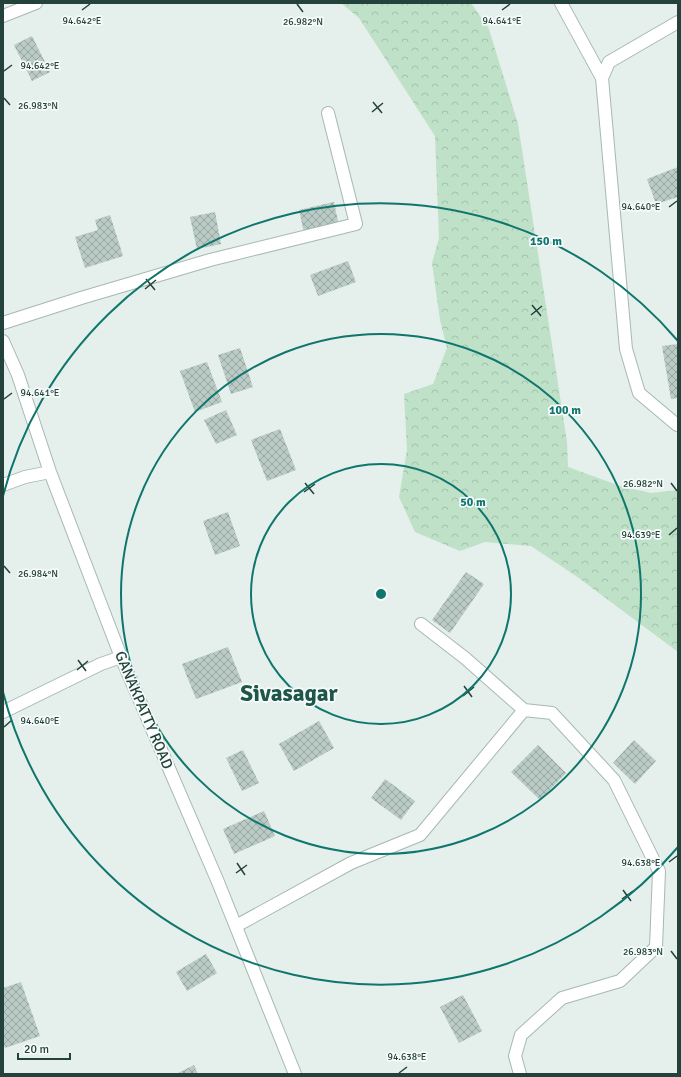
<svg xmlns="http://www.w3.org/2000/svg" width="681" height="1077" viewBox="0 0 681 1077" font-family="Signika,sans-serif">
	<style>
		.forest { fill: url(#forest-crowns) }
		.building { fill: url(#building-cross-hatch) }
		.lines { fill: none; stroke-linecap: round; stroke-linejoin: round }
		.minor-casing { stroke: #a7b8b3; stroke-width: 14 }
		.minor { stroke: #fff; stroke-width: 12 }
		.ticks { fill: none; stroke: #23423b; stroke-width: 1.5 }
		.ring { fill: none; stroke: #0f766e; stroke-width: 2 }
		.labels { text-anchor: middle; stroke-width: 3.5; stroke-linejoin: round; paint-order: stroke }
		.street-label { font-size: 15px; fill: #23423b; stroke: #f6fbf9 }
		.town-label { font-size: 23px; font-weight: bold; fill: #1e5649; stroke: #f6fbf9 }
		.ticks-label { font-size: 10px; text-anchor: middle; fill: #23423b; stroke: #f6fbf9; stroke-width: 3.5; stroke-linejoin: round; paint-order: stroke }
		.centre { fill: #0f766e; stroke: #f6fbf9; stroke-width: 2 }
		.ring-label { font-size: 12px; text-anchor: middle; font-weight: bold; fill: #0f766e; stroke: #f6fbf9; stroke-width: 3.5; stroke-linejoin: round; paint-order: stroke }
	</style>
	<defs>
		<pattern id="forest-crowns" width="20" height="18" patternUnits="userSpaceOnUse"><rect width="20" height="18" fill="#bee1c8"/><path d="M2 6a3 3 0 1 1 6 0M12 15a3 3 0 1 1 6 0" fill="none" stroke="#a3c2ad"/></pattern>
		<pattern id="building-cross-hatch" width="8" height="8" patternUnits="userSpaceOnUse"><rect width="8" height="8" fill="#bacac4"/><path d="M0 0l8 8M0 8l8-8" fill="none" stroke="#97a6a0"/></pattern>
	</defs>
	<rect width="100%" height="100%" fill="#e5efeb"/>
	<path class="forest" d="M341,3H471L489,29L518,124L567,442L568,467L623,487L651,493L678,490V652L576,576L531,546L485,542L460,551L415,532L399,497L407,450L404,394L433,384L447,348L440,320L432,263L439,238L435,136L359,18Z"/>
	<path class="building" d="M32,36L50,72L32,81L14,45Z
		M678,167V197L656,204L647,179Z
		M334,202L339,226L304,233L299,210Z
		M215,212L221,244L197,249L190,217Z
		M110,215L123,256L85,268L75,237L98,230L95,220Z
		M348,261L356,282L318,296L310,275Z
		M678,344V398L671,399L662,346Z
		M240,348L253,387L231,394L218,355Z
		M207,362L222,402L195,412L180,371Z
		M226,410L237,435L216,444L204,420Z
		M280,429L296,470L267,481L251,440Z
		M228,512L240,546L215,555L203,521Z
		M466,572L484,584L450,633L432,620Z
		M228,647L242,682L196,699L182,664Z
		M319,721L334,748L294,771L279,744Z
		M634,740L656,761L635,784L613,763Z
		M538,745L566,773L540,800L511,772Z
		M243,750L259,783L242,791L226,758Z
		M385,779L415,801L401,820L371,798Z
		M264,811L275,836L234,854L223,829Z
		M206,954L217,973L187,991L176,972Z
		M21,982L40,1036L5,1048L3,1042V988Z
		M463,995L482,1031L459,1043L440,1007Z
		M194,1065L198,1074H176Z"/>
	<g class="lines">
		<g class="minor-casing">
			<path id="minor" d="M561,3L602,78L626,349L639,393L677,425H678
				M3,16L36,3
				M602,78L609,62L678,22
				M3,323L81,298L210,260L356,224L328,113
				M3,341L18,375L50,472L121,657L218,882L295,1074
				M3,485L25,477L50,472
				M421,624L465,658L524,710
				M3,712L101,664L121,657
				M236,926L351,863L420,835L524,710L552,713L614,780L659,871L656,947L620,981L562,998L521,1035L515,1056L520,1074"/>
		</g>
		<use href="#minor" class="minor"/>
	</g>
	<path class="ticks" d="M297,4L303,12M82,10L90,4M502,10L510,4M4,71L12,65M4,98L10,105M373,102L382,113M372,112L383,103M669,207L677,201M146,279L155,290M145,289L156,280M532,305L541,316M531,315L542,306M4,399L12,393M305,483L314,494M671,483L677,491M304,492L315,484M669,535L677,528M4,566L10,573M78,660L86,671M77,670L88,661M464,686L472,697M463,696L474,687M4,727L12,720M669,862L677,856M237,863L245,875M236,873L247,865M623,890L631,901M622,899L633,891M671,951L677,959M399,1073L407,1067"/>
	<g class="ring">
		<circle cx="381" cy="594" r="130"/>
		<circle cx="381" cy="594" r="260"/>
		<path d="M678 847A390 390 0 0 1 3 692M3 496A390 390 0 0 1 678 341"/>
	</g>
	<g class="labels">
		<g class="street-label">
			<text transform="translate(144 710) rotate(67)" y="5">GANAKPATTY ROAD</text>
		</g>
		<g class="town-label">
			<text x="289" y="701">Sivasagar</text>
		</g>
	</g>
	<g class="ticks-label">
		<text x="82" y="24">94.642°E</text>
		<text x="502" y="24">94.641°E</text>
		<text x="303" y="25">26.982°N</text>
		<text x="40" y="69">94.642°E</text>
		<text x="38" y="109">26.983°N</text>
		<text x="641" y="210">94.640°E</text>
		<text x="40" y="396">94.641°E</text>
		<text x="643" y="487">26.982°N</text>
		<text x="641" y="538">94.639°E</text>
		<text x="38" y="577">26.984°N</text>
		<text x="40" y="724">94.640°E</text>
		<text x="641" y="866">94.638°E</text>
		<text x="643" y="955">26.983°N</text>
		<text x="407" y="1060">94.638°E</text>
	</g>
	<circle cx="381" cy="594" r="6" class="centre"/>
	<g class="ring-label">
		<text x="546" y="245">150 m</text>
		<text x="565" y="414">100 m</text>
		<text x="473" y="506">50 m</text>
	</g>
	<rect width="681" height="1077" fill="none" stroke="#23423b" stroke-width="8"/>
	<path d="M18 1053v6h52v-6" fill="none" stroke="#23423b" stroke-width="2"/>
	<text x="24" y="1053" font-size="12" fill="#23423b" stroke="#f6fbf9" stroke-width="3" paint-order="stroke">20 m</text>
</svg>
